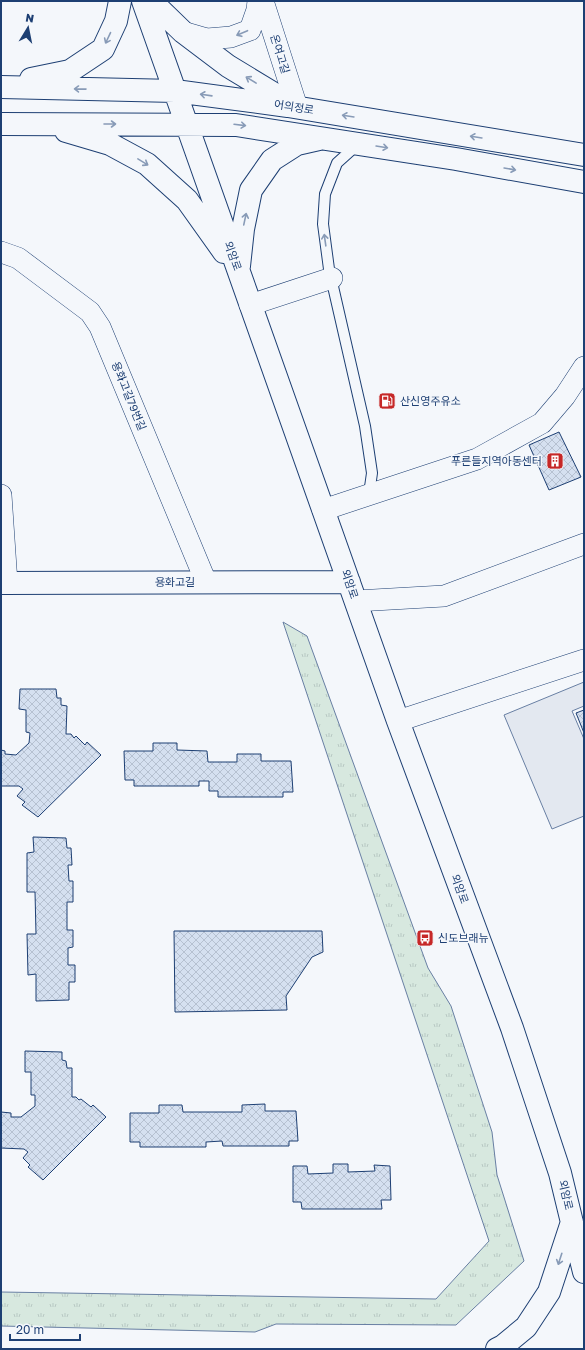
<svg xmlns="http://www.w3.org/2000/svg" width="585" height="1350" viewBox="0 0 585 1350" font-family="'Golos Text','Noto Sans KR',sans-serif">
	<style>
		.grass { fill: url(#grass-tufts); stroke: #687fa3 }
		.parking { fill: #e3e8f0; stroke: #687fa3 }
		.building { fill: url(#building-cross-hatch); stroke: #1d3f73 }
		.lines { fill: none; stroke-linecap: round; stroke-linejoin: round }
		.lane-casing { stroke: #1d3f73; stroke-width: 12 }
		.street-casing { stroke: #1d3f73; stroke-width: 22 }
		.secondary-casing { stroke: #1d3f73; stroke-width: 24 }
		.lane { stroke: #f4f7fb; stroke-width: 10 }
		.street { stroke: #f4f7fb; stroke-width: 21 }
		.secondary { stroke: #f4f7fb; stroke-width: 22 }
		.oneway { stroke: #889bb7 }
		.labels { text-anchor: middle; stroke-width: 3; stroke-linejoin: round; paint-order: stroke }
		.street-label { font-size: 11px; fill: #1d3f73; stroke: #f4f7fb }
		.poi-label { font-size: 11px; fill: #1d3f73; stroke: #f4f7fb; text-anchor: start }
	</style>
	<defs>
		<pattern id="grass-tufts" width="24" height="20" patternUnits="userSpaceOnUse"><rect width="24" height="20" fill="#d7e8df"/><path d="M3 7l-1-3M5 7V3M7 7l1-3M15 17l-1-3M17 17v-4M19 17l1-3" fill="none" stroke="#b8c8c3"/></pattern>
		<pattern id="building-cross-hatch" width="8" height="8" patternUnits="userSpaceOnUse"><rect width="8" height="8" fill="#d5e0f0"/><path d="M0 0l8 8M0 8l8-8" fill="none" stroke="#b6c1d1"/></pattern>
	</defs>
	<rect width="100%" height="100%" fill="#f4f7fb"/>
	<path class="grass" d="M283,622L307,636L428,968L451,1006L492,1132L497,1175L524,1261L456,1325L276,1324L255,1332L1,1326V1292L436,1299L489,1241Z"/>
	<path class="parking" d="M584,682V706L572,711L584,739V816L552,829L504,715Z"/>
	<path class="building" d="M559,432L581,477L549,490L529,445Z
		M20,689H56L57,698H61V705L67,706L66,734H71L74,738L76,736L85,745L87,742L101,755L38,817L22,805L25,802L17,796L23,789L19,786H1V750L5,751V754L16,755L29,743L30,733L26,732V710L19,709Z
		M584,710V733L576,713Z
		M153,743H177V750L207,751L208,762H237V754H261V761H291L293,792H283V797H218V791H209V781H199V786H134V780H125L124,751H153Z
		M33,837L66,838L67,848H71L72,865H68L69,881H73V902H67V930H73V947L68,948V965H75V982H69V1000L36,1001V974L28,975L27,934H36L35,892H27V853L34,852Z
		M174,931H322L323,952L312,957L286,996L287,1010L175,1012Z
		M25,1051L62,1052V1060L66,1061L67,1068H72V1097H76L79,1100L81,1099L91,1107L93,1105L106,1117L43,1180L28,1167L30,1165L23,1158L28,1152L24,1149L1,1148V1112L11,1113V1117H21L35,1106V1095H31V1072H25Z
		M265,1104V1111H296L298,1141H289V1146H223L222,1141L206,1142V1147H140V1142H130V1113H159V1105H182L183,1112H242V1105Z
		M333,1164H348V1172L375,1171L374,1165L390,1166L391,1200H381L382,1209H302L301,1202H293V1166H307L308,1174L333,1173Z"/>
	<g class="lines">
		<g class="lane-casing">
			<path id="lane" d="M357,145L337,163L325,194L323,224L329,269L365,426L372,473L369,494"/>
		</g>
		<g class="street-casing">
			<path id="street" d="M263,1L297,107
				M183,32L207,39L231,37L250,30L257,10L258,1
				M1,252L18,258L90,312L100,327L206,582
				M250,305L332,278
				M1,495L7,583
				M323,510L477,459L542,423L565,396L584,367
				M356,601L444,596L584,544
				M398,721L584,660"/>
		</g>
		<g class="secondary-casing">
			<path id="secondary" d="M143,1L398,721L512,1028L560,1173L584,1272
				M151,1L183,32L228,66L289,103
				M31,79L70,71L103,49L116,21L120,1
				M1,87L175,91L288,106L584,155
				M1,124L236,125L456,159L584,182
				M66,131L110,144L147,164L187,200L224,252
				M239,266L243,229L251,190L272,160L297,144L319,139
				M1,583L349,582
				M497,1349L503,1346L526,1327L549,1292L572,1222"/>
		</g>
		<use href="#lane" class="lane"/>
		<use href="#street" class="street"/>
		<use href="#secondary" class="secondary"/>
	</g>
	<defs><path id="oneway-shaft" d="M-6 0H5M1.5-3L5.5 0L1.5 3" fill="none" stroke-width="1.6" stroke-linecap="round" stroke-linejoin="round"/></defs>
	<g class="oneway">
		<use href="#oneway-shaft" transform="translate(242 33) rotate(157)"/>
		<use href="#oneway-shaft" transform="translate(108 38) rotate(115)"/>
		<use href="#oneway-shaft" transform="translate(251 80) rotate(-149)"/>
		<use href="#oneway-shaft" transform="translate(80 89) rotate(-179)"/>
		<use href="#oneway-shaft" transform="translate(206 95) rotate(-172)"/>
		<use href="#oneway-shaft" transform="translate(348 116) rotate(-171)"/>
		<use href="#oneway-shaft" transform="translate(110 124)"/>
		<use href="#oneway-shaft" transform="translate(240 125) rotate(7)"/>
		<use href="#oneway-shaft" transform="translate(476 137) rotate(-171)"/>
		<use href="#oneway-shaft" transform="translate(382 147) rotate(9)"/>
		<use href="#oneway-shaft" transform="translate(143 162) rotate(31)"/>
		<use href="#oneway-shaft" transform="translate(510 169) rotate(10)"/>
		<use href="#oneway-shaft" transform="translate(245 219) rotate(-78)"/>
		<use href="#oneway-shaft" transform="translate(325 240) rotate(-98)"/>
		<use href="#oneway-shaft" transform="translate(560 1259) rotate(108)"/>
	</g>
	<defs>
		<g id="fuel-square" transform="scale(0.9)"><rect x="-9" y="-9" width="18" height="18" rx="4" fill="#c62828" stroke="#f4f7fb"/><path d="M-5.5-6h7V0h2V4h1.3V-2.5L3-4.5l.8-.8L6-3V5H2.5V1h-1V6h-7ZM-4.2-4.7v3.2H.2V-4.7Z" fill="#fff"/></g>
		<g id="building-square" transform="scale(0.9)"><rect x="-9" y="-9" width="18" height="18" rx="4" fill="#c62828" stroke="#f4f7fb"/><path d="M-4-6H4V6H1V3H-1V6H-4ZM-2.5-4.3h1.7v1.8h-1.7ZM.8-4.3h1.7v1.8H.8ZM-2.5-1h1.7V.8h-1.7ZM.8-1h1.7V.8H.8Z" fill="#fff"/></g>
		<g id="bus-square" transform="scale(0.9)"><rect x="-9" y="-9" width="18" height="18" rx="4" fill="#c62828" stroke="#f4f7fb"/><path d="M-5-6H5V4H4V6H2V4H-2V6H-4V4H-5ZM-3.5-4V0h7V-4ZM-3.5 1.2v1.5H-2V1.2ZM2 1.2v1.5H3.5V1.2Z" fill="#fff"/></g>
	</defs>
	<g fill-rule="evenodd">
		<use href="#fuel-square" x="387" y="401"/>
		<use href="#building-square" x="555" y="461"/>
		<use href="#bus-square" x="425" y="938"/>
	</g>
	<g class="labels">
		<g class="street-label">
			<text transform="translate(280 54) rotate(73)" y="4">온여고길</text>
			<text transform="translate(294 107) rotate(9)" y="4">어의정로</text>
			<text transform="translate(233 256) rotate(70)" y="4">외암로</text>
			<text transform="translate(129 396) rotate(68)" y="4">용화고길79번길</text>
			<text x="175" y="586">용화고길</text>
			<text transform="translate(350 584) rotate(71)" y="4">외암로</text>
			<text transform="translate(460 889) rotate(70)" y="4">외암로</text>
			<text transform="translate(566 1195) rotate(77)" y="4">외암로</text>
		</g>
		<g class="poi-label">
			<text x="400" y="405">산신영주유소</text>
			<text x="542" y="465" text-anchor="end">푸른들지역아동센터</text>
			<text x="438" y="942">신도브래뉴</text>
		</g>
	</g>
	<rect width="585" height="1350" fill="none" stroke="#1d3f73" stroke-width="4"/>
	<g transform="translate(28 28) rotate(10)" stroke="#f4f7fb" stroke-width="3" paint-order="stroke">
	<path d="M0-3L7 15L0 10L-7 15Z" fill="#1d3f73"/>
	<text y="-6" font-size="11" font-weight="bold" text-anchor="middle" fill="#1d3f73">N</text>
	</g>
	<path d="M10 1334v6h70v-6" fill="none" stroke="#1d3f73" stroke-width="2"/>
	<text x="16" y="1334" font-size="12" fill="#1d3f73" stroke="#f4f7fb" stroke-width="3" paint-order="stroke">20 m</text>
</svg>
